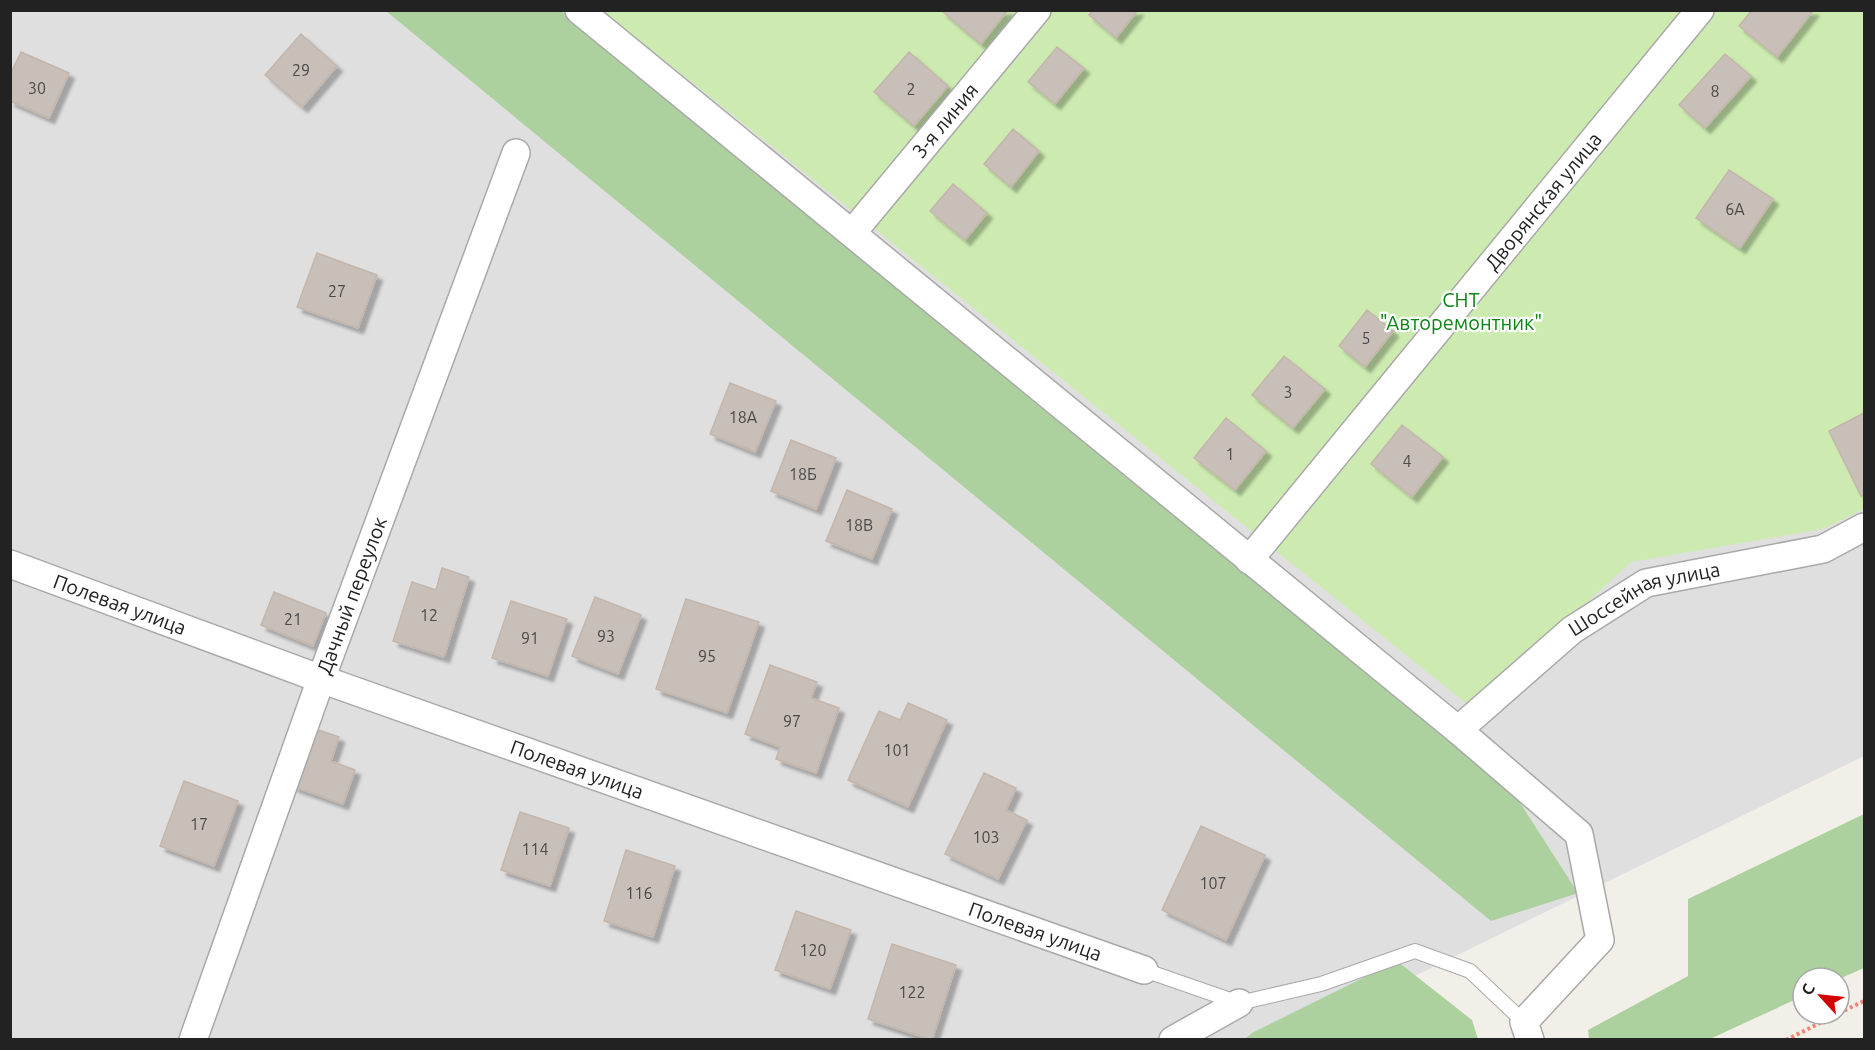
<svg xmlns="http://www.w3.org/2000/svg" width="1875" height="1050" viewBox="0 0 1875 1050" font-family="Ubuntu,sans-serif">
	<style>
		.residential { fill: #e0dfdf }
		.grass { fill: #cdebb0 }
		.forest { fill: #add19e }
		.building { fill: #c7bfb8; stroke: #c4b6ab; stroke-width: 1.5; filter: url(#shadow) }
		.lines { fill: none; stroke-linecap: round; stroke-linejoin: round }
		.service-casing { stroke: #a9a9a9; stroke-width: 16 }
		.minor-casing { stroke: #a9a9a9; stroke-width: 30 }
		.path { stroke: #fa8072; stroke-width: 4; stroke-dasharray: 3 3; stroke-linecap: butt }
		.service { stroke: #fff; stroke-width: 14 }
		.minor { stroke: #fff; stroke-width: 27 }
		.labels { text-anchor: middle; stroke-width: 4.5; stroke-linejoin: round; paint-order: stroke }
		.number-label { font-size: 16px; fill: #4b4948 }
		.street-label { font-size: 20px; fill: #222; stroke: #fff }
		.park-label { font-size: 20px; fill: #0c8416; stroke: #fff }
	</style>
	<defs>
		<filter id="shadow"><feDropShadow dx="5.5" dy="5.5" stdDeviation="1.5" flood-color="#0004"/></filter>
	</defs>
	<rect width="100%" height="100%" fill="#f2efe9"/>
	<path class="residential" d="M10,11H1864V756L1286,1039H11Z"/>
	<path class="grass" d="M603,11H1864V509L1823,529L1631,562L1472,708Z"/>
	<path class="forest" d="M386,11H561L1515,795L1578,893L1491,921Z
		M1864,814V968L1839,979L1803,978V996L1710,1039H1589L1588,1030L1688,976V899Z
		M1397,961L1472,1020L1478,1039L1244,1040L1252,1033Z"/>
	<path class="building" d="M1008,10L981,44L942,11L943,10Z
		M1093,10H1138L1116,38L1089,15Z
		M1752,10H1813V11L1777,57L1739,26Z
		M301,34L337,66L302,107L265,75Z
		M1057,47L1084,68L1055,104L1028,82Z
		M21,52L69,73L49,118L10,101V75Z
		M909,52L948,86L914,126L874,92Z
		M1725,54L1751,76L1705,128L1679,105Z
		M1013,129L1039,151L1011,187L984,164Z
		M1729,170L1773,199L1740,248L1696,218Z
		M953,184L987,213L965,240L930,211Z
		M317,253L377,275L358,328L297,307Z
		M1367,310L1393,331L1365,367L1339,346Z
		M1284,356L1325,389L1293,428L1252,395Z
		M730,383L776,401L755,452L710,434Z
		M1864,413V495L1861,496L1829,431Z
		M1226,418L1266,451L1235,490L1194,458Z
		M1402,425L1443,457L1412,497L1371,464Z
		M791,440L836,458L816,509L771,491Z
		M847,490L892,509L872,559L826,541Z
		M442,568L469,577L444,657L393,641L412,582L436,590Z
		M274,592L326,613L313,646L261,625Z
		M595,597L641,615L618,674L572,656Z
		M686,599L759,622L727,713L656,689Z
		M511,601L567,619L548,676L492,658Z
		M770,665L817,682L811,698L839,708L816,773L776,759L780,747L745,734Z
		M908,703L947,720L908,807L848,780L879,711L900,720Z
		M313,728L339,737L331,761L355,770L343,804L292,786Z
		M984,773L1016,788L1006,810L1027,820L998,879L945,854Z
		M184,781L238,801L214,866L160,846Z
		M520,812L569,828L550,886L501,870Z
		M1201,826L1265,855L1226,940L1162,910Z
		M626,850L675,866L653,937L604,921Z
		M796,911L851,930L830,989L775,970Z
		M892,944L956,965L932,1040L868,1019Z"/>
	<g class="lines">
		<g class="service-casing">
			<path id="service" d="M1144,970L1239,1003L1321,984L1415,951L1470,971L1524,1022"/>
		</g>
		<g class="minor-casing">
			<g id="minor">
				<path d="M579,10L1458,730L1579,834L1600,940L1524,1022L1530,1040"/>
				<path id="s1" d="M852,233L1037,10"/>
				<path id="s2" d="M1249,560L1700,10"/>
				<path id="s3" d="M10,564L321,679L1144,970"/>
				<path id="s4" d="M1458,730L1572,630L1646,583L1823,549L1864,527"/>
				<path id="s5" d="M193,1040L321,679L516,153"/>
				<path d="M1173,1040L1239,1003"/>
			</g>
		</g>
		<path class="path" d="M1839,1013L1864,1001
			M1786,1040L1838,1014"/>
		<use href="#service" class="service"/>
		<use href="#minor" class="minor"/>
	</g>
	<g class="labels">
		<g class="number-label">
			<text x="301" y="76">29</text>
			<text x="37" y="94">30</text>
			<text x="911" y="95">2</text>
			<text x="1715" y="97">8</text>
			<text x="1735" y="215">6А</text>
			<text x="337" y="297">27</text>
			<text x="1366" y="344">5</text>
			<text x="1288" y="398">3</text>
			<text x="743" y="423">18А</text>
			<text x="1230" y="460">1</text>
			<text x="1407" y="467">4</text>
			<text x="803" y="480">18Б</text>
			<text x="859" y="531">18В</text>
			<text x="429" y="621">12</text>
			<text x="293" y="625">21</text>
			<text x="606" y="642">93</text>
			<text x="530" y="644">91</text>
			<text x="707" y="662">95</text>
			<text x="792" y="727">97</text>
			<text x="897" y="756">101</text>
			<text x="199" y="830">17</text>
			<text x="986" y="843">103</text>
			<text x="535" y="855">114</text>
			<text x="1213" y="889">107</text>
			<text x="639" y="899">116</text>
			<text x="813" y="956">120</text>
			<text x="912" y="998">122</text>
		</g>
		<g class="street-label">
			<text dy="7" stroke="none"><textPath href="#s1" startOffset="146">3-я линия</textPath></text>
			<text dy="7" stroke="none"><textPath href="#s2" startOffset="464">Дворянская улица</textPath></text>
			<text dy="7" stroke="none"><textPath href="#s5" startOffset="472">Дачный переулок</textPath></text>
			<text dy="7" stroke="none"><textPath href="#s4" startOffset="232">Шоссейная улица</textPath></text>
			<text dy="7" stroke="none"><textPath href="#s3" startOffset="117">Полевая улица</textPath></text>
			<text dy="7" stroke="none"><textPath href="#s3" startOffset="603">Полевая улица</textPath></text>
			<text dy="7" stroke="none"><textPath href="#s3" startOffset="1089">Полевая улица</textPath></text>
		</g>
		<g class="park-label">
			<text x="1461" y="307">СНТ<tspan x="1461" dy="23">"Авторемонтник"</tspan></text>
		</g>
	</g>
	<rect width="1875" height="1050" fill="none" stroke="#222222" stroke-width="24"/>
	<g transform="translate(1821 996) rotate(297)"><circle r="28" fill="#ffffff" stroke="#a7a7a7" stroke-width="1.5"/>
	<path d="M0-4.5L10 22L0 15L-10 22Z" fill="#d40000"/>
	<text y="-9" font-size="16" font-weight="bold" text-anchor="middle" fill="#222222">С</text>
	</g>
</svg>
